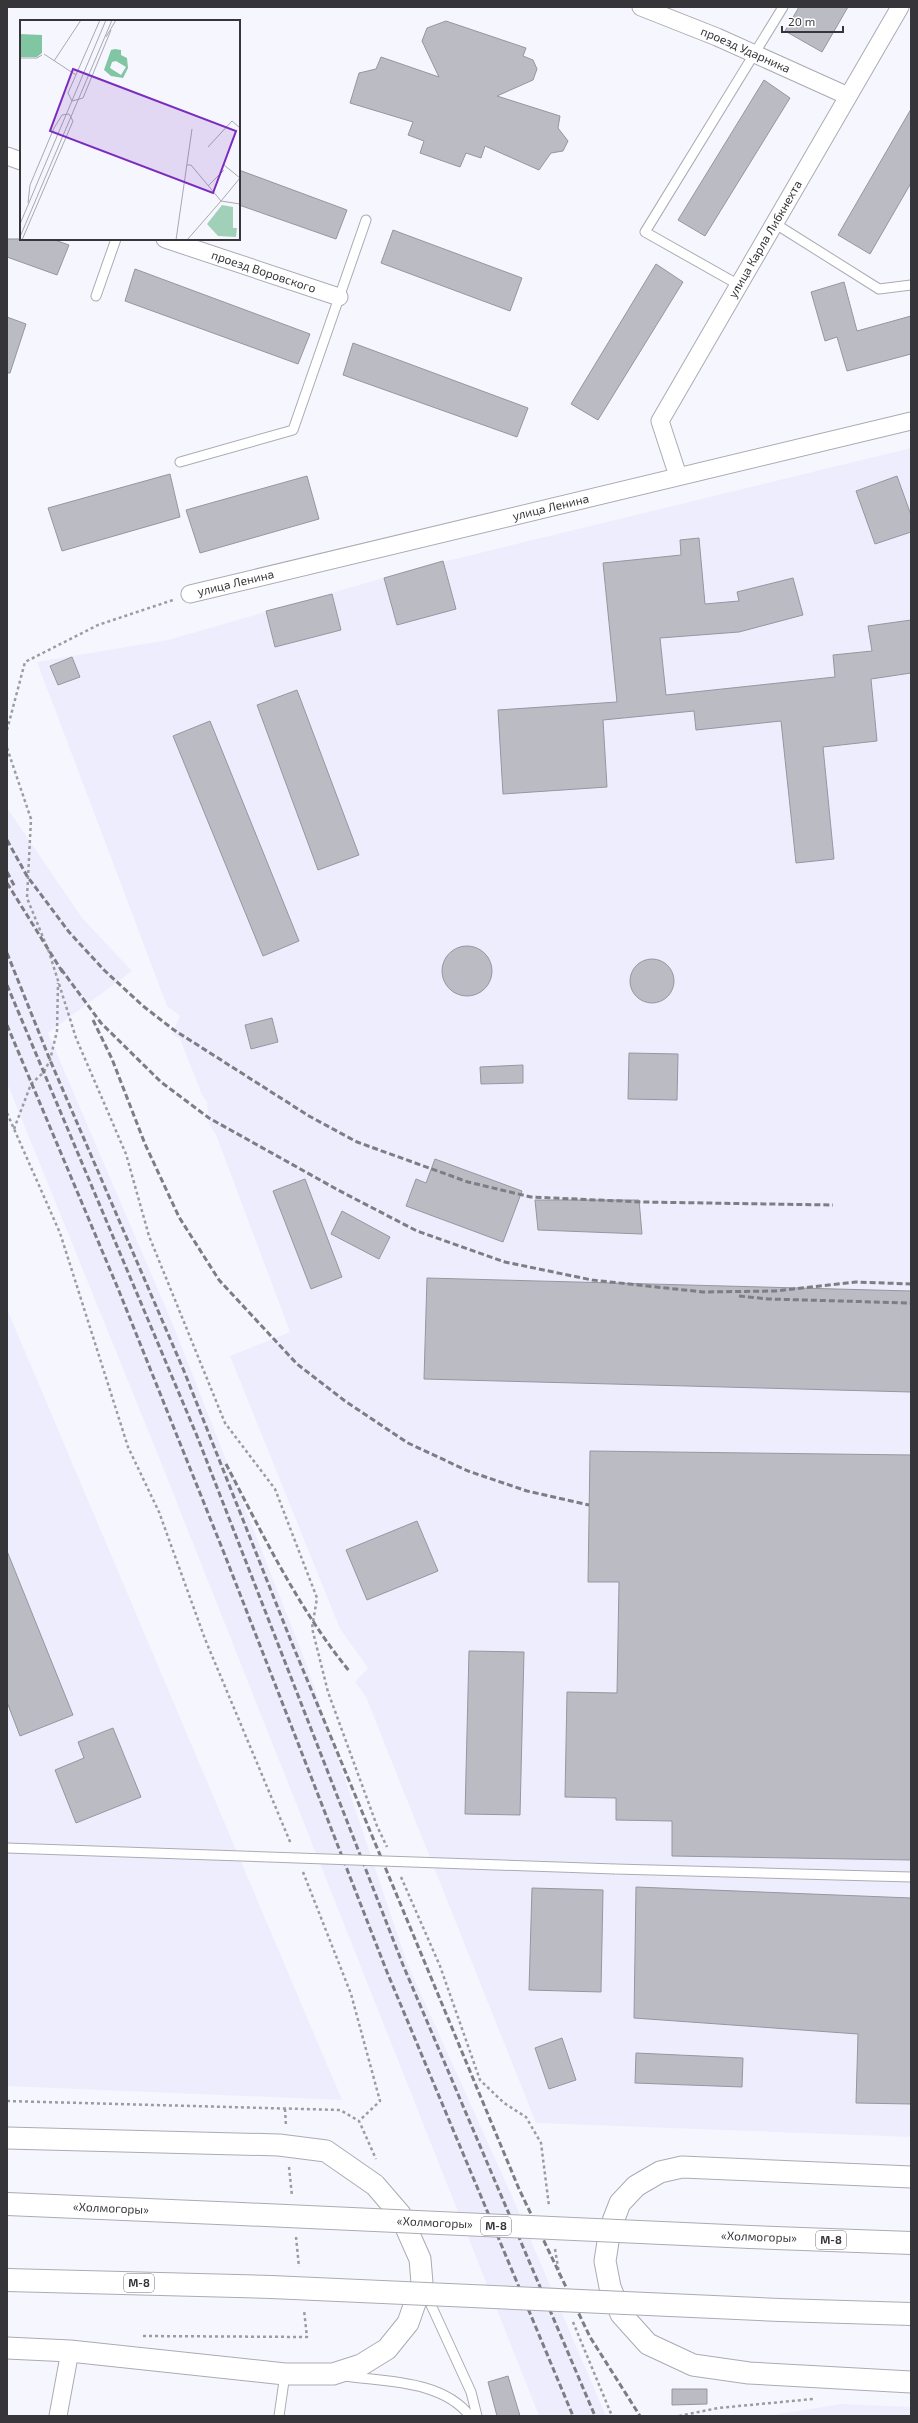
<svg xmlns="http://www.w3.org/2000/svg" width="918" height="2423" viewBox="0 0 918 2423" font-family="'Exo 2',sans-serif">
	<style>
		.built { fill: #eeedfe }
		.building { fill: #bbbbc4; stroke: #96969f }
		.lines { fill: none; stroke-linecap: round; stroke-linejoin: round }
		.service-casing { stroke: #ababb4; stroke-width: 11 }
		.minor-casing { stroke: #ababb4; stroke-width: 19 }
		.tertiary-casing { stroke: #ababb4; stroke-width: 23 }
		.trunk-casing { stroke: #ababb4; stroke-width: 24 }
		.path { stroke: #9b9ba1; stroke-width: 2.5; stroke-dasharray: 3 3; stroke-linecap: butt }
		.service { stroke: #fff; stroke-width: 9 }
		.minor { stroke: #fff; stroke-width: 17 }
		.tertiary { stroke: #fff; stroke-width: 21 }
		.trunk { stroke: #fff; stroke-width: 22 }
		.rail { stroke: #7d7d83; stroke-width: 3; stroke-dasharray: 6 3; stroke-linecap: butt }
		.service-bridge-casing { stroke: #ababb4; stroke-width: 11; stroke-linecap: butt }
		.trunk-bridge-casing { stroke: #ababb4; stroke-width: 24; stroke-linecap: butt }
		.service-bridge { stroke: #fff; stroke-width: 9 }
		.trunk-bridge { stroke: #fff; stroke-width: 22 }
		.labels { text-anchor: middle; stroke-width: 4; stroke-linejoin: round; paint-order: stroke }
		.shield { fill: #fff; stroke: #727275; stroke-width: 1 }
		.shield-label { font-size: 11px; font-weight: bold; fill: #36363a }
		.street-label { font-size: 12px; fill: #36363a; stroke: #fff }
		.inset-road { fill: none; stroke: #a9a9b0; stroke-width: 1 }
		.view { fill: #7b2cbf; fill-opacity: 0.15; stroke: #7b2cbf; stroke-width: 2 }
		.inset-edge { fill: none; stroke: #36363a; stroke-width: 2 }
	</style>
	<rect width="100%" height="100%" fill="#f6f6fe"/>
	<path class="built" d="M911,448V2137L536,2123L366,1697L355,1682L368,1668L340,1629L230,1356L290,1332L216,1135L209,1124L207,1102L202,1095L180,1039L172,1034L180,1016L167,1006L37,662L168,640L418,568Z
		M7,808L83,919L132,971L48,1033L171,1320L306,1663L407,1963L511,2194L606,2416H539L158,1455L7,1083Z
		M7,1309L342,2100L7,2086Z
		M842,2404L911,2407V2416H766Z"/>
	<path class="building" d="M799,7H848L822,52L785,31Z
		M446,21L526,48L523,56L533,60L537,69L533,80L497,96L560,116L558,128L568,141L563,151L551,153L539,170L485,146L481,158L466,153L460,167L420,153L424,141L408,135L413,122L350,103L359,73L376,69L381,57L439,77L422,41L427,28Z
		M764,80L790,98L705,236L678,220Z
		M911,109V183L870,254L838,235Z
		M239,170L347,210L336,239L239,205Z
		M393,230L522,278L510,311L381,263Z
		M7,239H52L69,245L57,275L7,257Z
		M656,264L683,282L598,420L571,404Z
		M135,269L310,334L298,364L125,301Z
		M844,282L857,331L911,316V354L847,371L837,337L825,341L811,292Z
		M7,317L26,324L10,373H7Z
		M353,343L528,408L517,437L343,375Z
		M170,474L180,517L62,551L48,508Z
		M307,476L319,519L200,553L186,510Z
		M897,476L911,515V532L875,544L856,491Z
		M699,538L705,604L739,601L737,592L793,578L803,615L739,632L660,638L666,695L835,677L833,655L872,651L868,626L911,620V673L871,679L877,741L823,747L834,859L796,863L781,721L696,730L694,711L603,720L607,787L503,794L498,710L617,702L603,563L681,555L680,540Z
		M443,561L456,609L397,625L384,578Z
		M332,594L341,630L275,647L266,611Z
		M72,657L80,677L58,685L50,666Z
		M297,690L359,855L318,870L257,705Z
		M210,721L299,941L263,956L173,736Z
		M442 971a25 25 0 1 1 50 0a25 25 0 1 1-50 0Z
		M630 981a22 22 0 1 1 44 0a22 22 0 1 1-44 0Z
		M272,1018L278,1042L251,1049L245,1025Z
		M629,1053L678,1054L677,1100L628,1099Z
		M523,1065V1083L481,1084L480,1067Z
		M435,1159L522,1191L503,1242L406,1206L416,1179L426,1183Z
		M305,1179L342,1277L311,1289L273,1191Z
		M535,1200H639L642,1234L538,1230Z
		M342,1211L390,1237L379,1259L331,1234Z
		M427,1278L911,1291V1392L424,1379Z
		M590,1451L911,1455V1860L672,1856V1821L616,1820V1798L565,1797L567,1692L617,1693L619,1582H588Z
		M417,1521L438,1571L367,1600L346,1550Z
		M7,1551L73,1715L20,1736L7,1702Z
		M469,1651L524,1652L520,1815L465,1814Z
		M113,1728L141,1797L76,1823L55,1770L84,1758L78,1742Z
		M636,1887L911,1898V2104L856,2103L858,2034L634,2018Z
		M532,1888L603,1890L601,1992L529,1990Z
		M562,2038L576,2080L549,2089L535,2048Z
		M636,2053L743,2058L742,2087L635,2083Z
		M508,2376L520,2416H497L488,2382Z
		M672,2389H707V2404L672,2405Z"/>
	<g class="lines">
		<g class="service-casing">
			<path id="service" d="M774,223L879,289L911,285
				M739,285L645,232L783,7
				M96,296L116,239
				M180,462L293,430L366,220
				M615,1869L911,1877
				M426,2294L471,2392L477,2416
				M344,2376C386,2382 442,2380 470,2416
				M279,2416L285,2374"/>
		</g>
		<g class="minor-casing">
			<g id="minor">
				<path id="s1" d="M641,7L717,37L848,96"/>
				<path d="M7,156L21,161"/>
				<path id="s2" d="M165,239L339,297"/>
				<path id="s3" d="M678,476L660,421L900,7"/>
				<path id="s4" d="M190,594L911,421"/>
				<path d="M58,2416L70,2351"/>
			</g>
		</g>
		<g class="tertiary-casing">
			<path id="tertiary" d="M7,2138L279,2145L326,2151L375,2185L400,2214L420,2259L422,2283L408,2323L387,2349L361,2365L333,2374H285L70,2351L7,2348
				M911,2177L682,2167L660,2172L636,2186L620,2203L610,2229L605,2261L610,2287L621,2314L648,2344L693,2365L749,2373L911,2382"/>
		</g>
		<g class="trunk-casing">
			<g id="trunk">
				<path id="s5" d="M7,2204L241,2214"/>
				<path d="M750,2237L911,2243"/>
				<path d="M7,2280L271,2287"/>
				<path d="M780,2310L911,2314"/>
			</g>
		</g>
		<path class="path" d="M7,730L25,662L98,625L173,600
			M7,748L31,819L27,898L49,952L76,1038L126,1154L149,1236L225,1423L275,1489L317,1598L312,1628L328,1692L377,1826L387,1847
			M7,1113L60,1233L128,1447L159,1512L205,1639L291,1844
			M14,1129L31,1084L44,1072L50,1060L57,1031L58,983
			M303,1872L351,1994L380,2101L359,2121L376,2159
			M401,1877L440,1966L480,2080L504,2103L526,2117L541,2143L549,2206
			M7,2101L340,2110L359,2121
			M285,2109L286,2126
			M289,2167L292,2196
			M296,2237L299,2267
			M555,2249L560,2279
			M573,2322L612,2416
			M143,2336L307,2337L304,2310
			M679,2416L718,2408L813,2399"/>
		<use href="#service" class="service"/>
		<use href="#minor" class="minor"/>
		<use href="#tertiary" class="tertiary"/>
		<use href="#trunk" class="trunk"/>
		<path class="rail" d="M7,840L27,876L69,932L104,970L143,1006L174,1030L309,1116L357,1142L468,1182L531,1197L642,1202L833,1205
			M7,872L15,887
			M7,883L63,973
			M7,953L50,1060L184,1371L291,1641L519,2189L590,2337L640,2416
			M61,969L101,1023L161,1082L209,1118L338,1190L417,1231L505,1262L592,1280L703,1292L775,1291L856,1282L911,1284
			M7,985L197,1436L403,1965L595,2416
			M93,1020L112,1059L145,1144L179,1217L219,1280L297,1364L345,1401L408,1443L468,1471L527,1491L589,1505
			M7,1025L119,1291L224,1553L387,1972L573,2416
			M739,1296L768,1299L911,1303
			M226,1464C263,1535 299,1610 350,1672"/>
		<g class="service-bridge-casing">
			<path id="service-bridge" d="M7,1848L615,1869"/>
		</g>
		<g class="trunk-bridge-casing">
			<g id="trunk-bridge">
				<path id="s6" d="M241,2214L750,2237"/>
				<path d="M271,2287L780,2310"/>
			</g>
		</g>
		<use href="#service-bridge" class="service-bridge"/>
		<use href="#trunk-bridge" class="trunk-bridge"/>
	</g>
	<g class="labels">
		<g class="shield">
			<rect x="481" y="2217" width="30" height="18" rx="3"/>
			<rect x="816" y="2231" width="30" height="18" rx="3"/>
			<rect x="124" y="2274" width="30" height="18" rx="3"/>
		</g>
		<g class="shield-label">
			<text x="496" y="2230">М-8</text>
			<text x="831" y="2244">М-8</text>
			<text x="139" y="2287">М-8</text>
		</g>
		<g class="street-label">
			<text dy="4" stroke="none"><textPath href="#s1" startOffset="113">проезд Ударника</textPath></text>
			<text dy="4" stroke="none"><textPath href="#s3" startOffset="268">улица Карла Либкнехта</textPath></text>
			<text dy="4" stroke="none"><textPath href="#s2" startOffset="104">проезд Воровского</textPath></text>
			<text dy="4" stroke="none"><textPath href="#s4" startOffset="371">улица Ленина</textPath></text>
			<text dy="4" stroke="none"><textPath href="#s4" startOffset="47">улица Ленина</textPath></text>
			<text dy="4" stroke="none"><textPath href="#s5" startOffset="104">«Холмогоры»</textPath></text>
			<text dy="4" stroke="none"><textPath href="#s6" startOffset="194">«Холмогоры»</textPath></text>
			<text transform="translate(759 2237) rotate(2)" y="4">«Холмогоры»</text>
		</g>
	</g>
	<g transform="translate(20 20)">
		<rect width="220" height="220" fill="#f6f6fe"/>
		<path d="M202,185L213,187V208H217L216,217L198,216L187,204Z" fill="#a0d1b8"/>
		<path d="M0,14L22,15V33L17,37H0ZM95,29L101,30V35L107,38L108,48L103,58L91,56L84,50L91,30ZM96,41L106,47L101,55L90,48L92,42Z" fill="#81c6a3" fill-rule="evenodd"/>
		<path class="inset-road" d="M80,0L48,73L52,81L63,78L91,10M86,17L96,0M24,34L56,55M0,38H17L22,35M34,41L61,0M188,127L212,101L220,108M167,145H171L201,181L220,158L204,145M188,166L204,150M0,204L86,0M0,217L92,0M2,220L53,101L49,94L42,95L34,108L10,165L8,183M156,220L172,109M167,220L201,181L220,184"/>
		<path class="view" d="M53,49L216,111L193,173L30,111Z"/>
		<rect width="220" height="220" class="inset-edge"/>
	</g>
	<rect width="918" height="2423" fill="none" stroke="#36363a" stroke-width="16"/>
	<path d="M782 26v6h61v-6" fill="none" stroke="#36363a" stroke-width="2"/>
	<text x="788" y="26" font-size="12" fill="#36363a" stroke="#ffffff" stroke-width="3" paint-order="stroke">20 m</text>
</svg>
